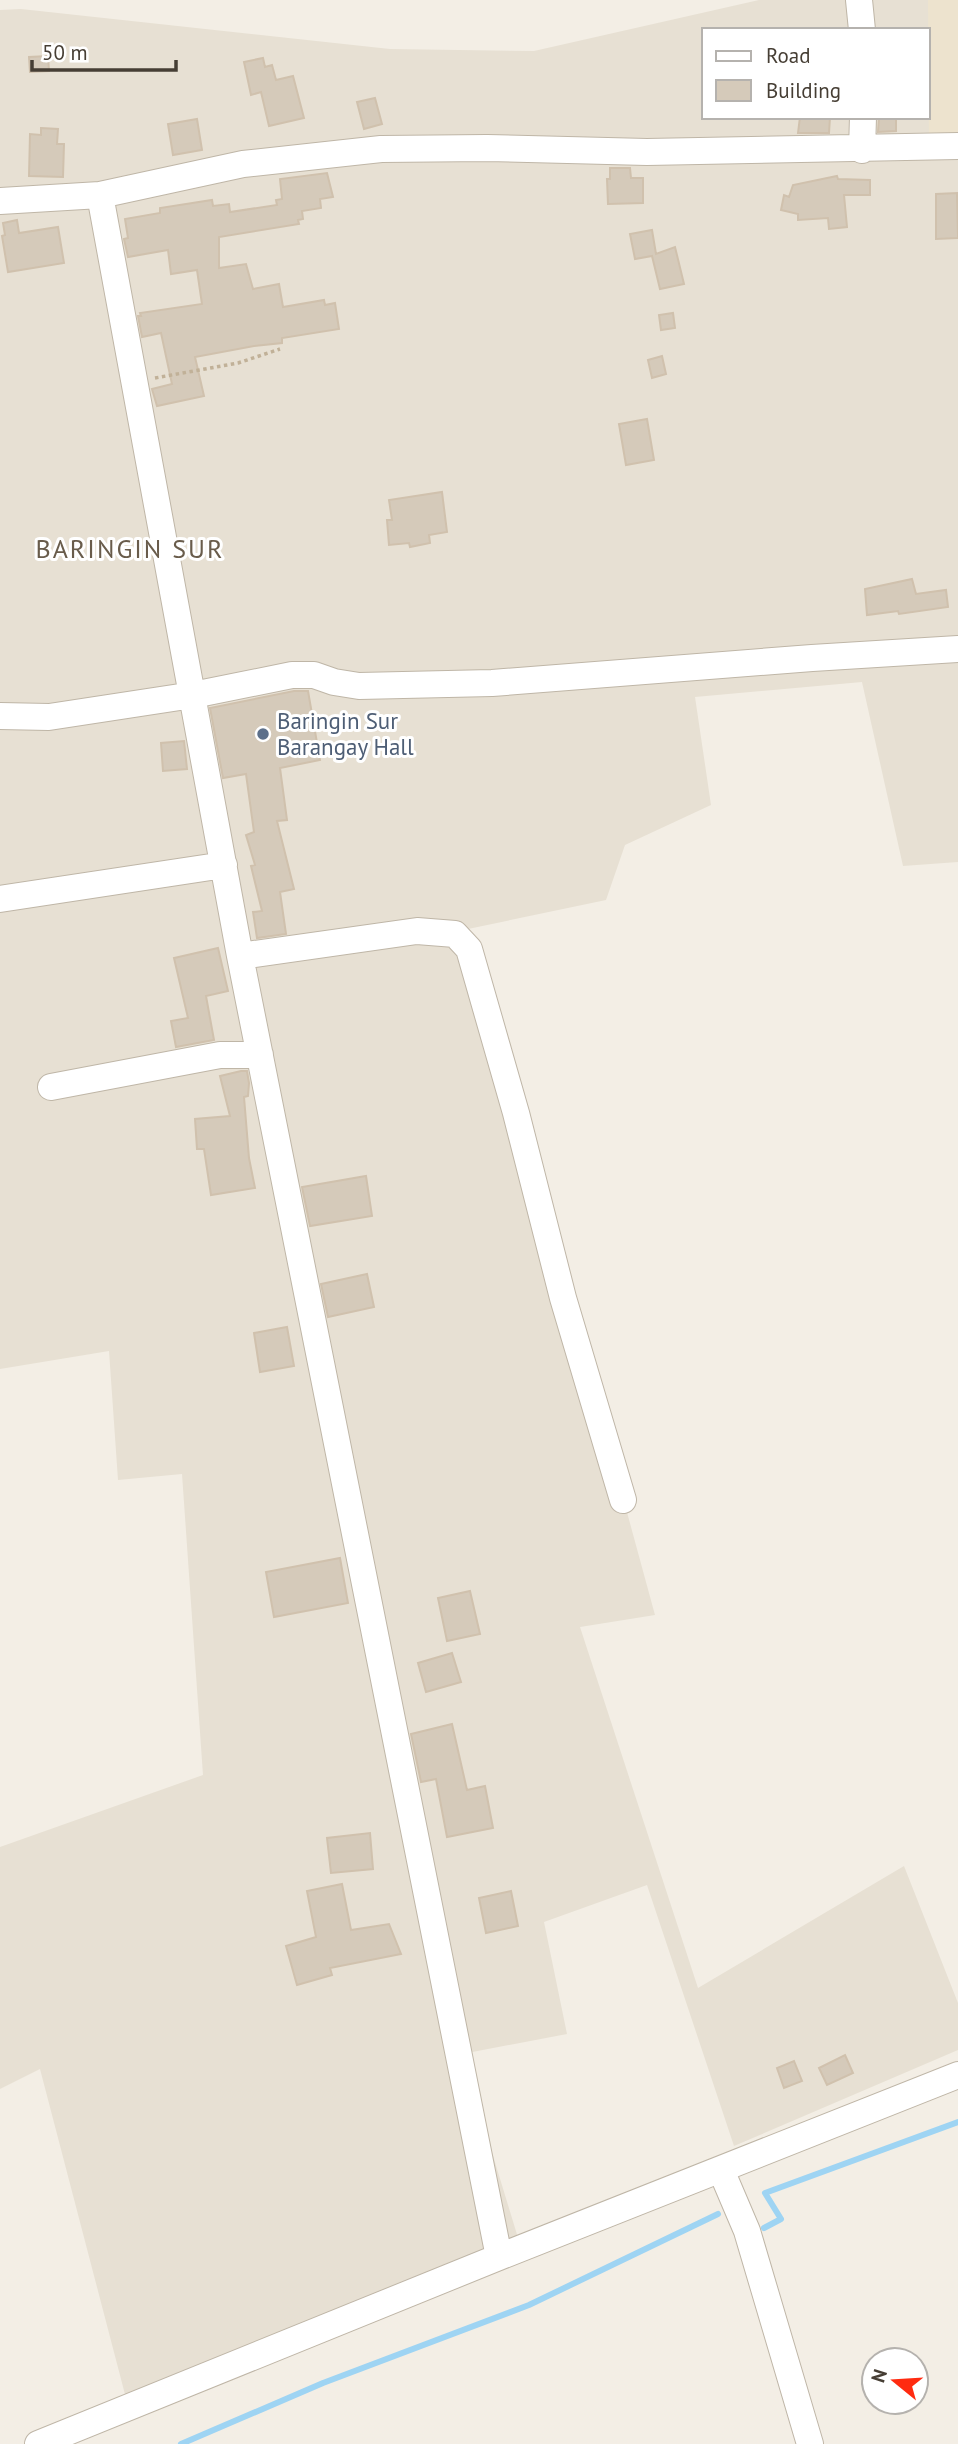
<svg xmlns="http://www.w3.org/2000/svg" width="958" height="2444" viewBox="0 0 958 2444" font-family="'PT Sans',sans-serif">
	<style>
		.residential { fill: #e7e0d3; fill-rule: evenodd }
		.education { fill: #ede3ce }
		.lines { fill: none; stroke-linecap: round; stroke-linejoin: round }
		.stream { stroke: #9ed4f3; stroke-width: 6 }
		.building { fill: #d5caba; stroke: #d0c1ad; stroke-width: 2 }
		.minor-casing { stroke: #bfb6a7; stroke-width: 28 }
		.path { stroke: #c1b198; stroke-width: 3.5; stroke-dasharray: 3.5 3.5; stroke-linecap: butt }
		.minor { stroke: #fff; stroke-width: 26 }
		.service-dot { fill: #5c6f8a; stroke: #fff; stroke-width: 2.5 }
		.labels { text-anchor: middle; stroke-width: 6; stroke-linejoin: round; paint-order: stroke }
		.service-label { font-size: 23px; fill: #4e5e75; stroke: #fff; text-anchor: start }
		.quarter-label { font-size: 26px; letter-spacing: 2px; fill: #695c4b; stroke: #fff }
	</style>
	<rect width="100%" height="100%" fill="#f3eee5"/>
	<path class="residential" d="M759,0H958V862L903,866L862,682L695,697L711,805L625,845L606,900L468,929L655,1615L580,1627L698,1988L904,1866L958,2003V2050L734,2146L647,1885L544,1922L567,2034L462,2054L519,2241L127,2402L40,2069L0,2089V1847L203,1775L182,1474L118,1480L109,1351L0,1369V10L21,9L390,49L534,51ZM704,30H928V117H704Z"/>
	<path class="education" d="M928,0H958V135L929,136Z"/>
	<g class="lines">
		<path class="stream" d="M764,2228L781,2219L765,2193L958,2122
			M181,2444L323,2383L529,2305L718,2214"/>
	</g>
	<path class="building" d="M48,56L49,71L30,72L29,57Z
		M263,58L265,67L272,65L276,80L293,76L304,118L269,126L261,92L251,95L244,62Z
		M375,98L382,124L364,129L357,102Z
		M800,117H830L829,133H798Z
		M879,117H896V131L878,132Z
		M197,119L202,150L173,155L168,124Z
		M41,128L58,129L57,144H64L63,177L29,176L30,134L41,135Z
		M610,168H630L631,178H643V203L608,204L607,179H610Z
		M327,173L333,197L320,199L321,208L302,211L303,219L298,220L299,224L219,237V268L246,264L253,289L279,284L283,307L324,300L325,305L335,303L339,329L282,338V343L254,346L195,357L204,396L157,406L152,389L172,384L161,333L142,337L138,316H141L140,313L202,304L197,270L171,274L168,250L128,257L124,239L128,238L125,219L160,213V208L212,200L213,206L229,204L230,212L277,205L276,200L282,199L280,179Z
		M837,176L838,179L870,180V195H844L847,227L829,229L828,218L798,220V214L781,210L784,195L789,197L793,185Z
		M957,193L958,238L936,239V194Z
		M17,220L19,233L58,227L64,263L8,272L2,236L5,235L3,223Z
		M652,230L656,254L675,247L684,284L660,289L652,256L635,259L630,234Z
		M673,313L675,328L661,330L659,315Z
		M662,356L666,374L652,378L648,360Z
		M647,419L654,460L626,465L619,424Z
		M442,492L447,532L429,535L430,543L410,547L409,543L389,545L387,520H392L389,500Z
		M912,579L916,594L946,590L948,607L899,614L898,611L867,615L865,589Z
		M294,691H308L320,760L280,768L287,820L277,821L294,889L280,892L286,934L257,938L253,912L262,911L251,866L255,865L246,835L254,832L246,774L223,778L210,708Z
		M184,741L187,769L163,771L161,743Z
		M218,948L228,991L206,996L214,1040L176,1047L171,1021L188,1018L174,958Z
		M241,1071H247L249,1083L248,1096L244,1097L249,1158L255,1188L211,1195L204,1149H197L195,1119L230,1116L220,1076Z
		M366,1176L372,1216L310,1226L302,1187Z
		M367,1274L374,1307L328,1317L321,1284Z
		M287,1327L294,1366L260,1372L254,1333Z
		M340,1558L348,1603L274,1617L266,1572Z
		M470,1591L480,1634L447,1641L438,1598Z
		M452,1653L461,1682L426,1692L418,1663Z
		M452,1724L467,1790L485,1786L493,1828L447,1837L436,1779L421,1782L411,1734Z
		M370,1833L373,1869L331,1873L327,1838Z
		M342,1884L351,1930L389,1924L401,1954L330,1968L332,1975L297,1985L286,1946L316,1937L307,1891Z
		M511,1891L518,1926L486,1933L479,1898Z
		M845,2055L853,2073L827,2085L819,2068Z
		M794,2061L802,2081L784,2088L777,2068Z"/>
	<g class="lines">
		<g class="minor-casing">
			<path id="minor" d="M859,0L862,30
				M862,150L863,117
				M100,195L240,956L499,2257
				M0,201L100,195L243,164L381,149L487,148L647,152L958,146
				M0,716L49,717L193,695L292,675H314L334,682L359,686L492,683L812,658L958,649
				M0,899L224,865
				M240,956L417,931L455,934L469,949L516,1113L563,1298L623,1500
				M51,1087L220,1055H260
				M721,2170L747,2231L810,2444
				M38,2444L499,2257L958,2075"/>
		</g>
		<path class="path" d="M155,378L238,363L280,349"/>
		<use href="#minor" class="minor"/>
	</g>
	<circle class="service-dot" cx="263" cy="734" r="7"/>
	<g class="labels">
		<g class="service-label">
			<text x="277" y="729">Baringin Sur<tspan x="277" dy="26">Barangay Hall</tspan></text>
		</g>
		<g class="quarter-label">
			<text x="130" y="558">BARINGIN SUR</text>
		</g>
	</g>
	<rect x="702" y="28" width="228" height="91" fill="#ffffff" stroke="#b5b2ae" stroke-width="2"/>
	<rect x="716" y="51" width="35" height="10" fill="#ffffff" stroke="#b5b2ae" stroke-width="2"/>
	<text x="766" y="63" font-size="21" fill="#463e34">Road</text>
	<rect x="716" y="80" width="35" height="21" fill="#d5caba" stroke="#b5b2ae" stroke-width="2"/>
	<text x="766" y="98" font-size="21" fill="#463e34">Building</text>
	<g transform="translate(895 2381) rotate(288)"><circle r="33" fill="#ffffff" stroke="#b5b2ae" stroke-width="2"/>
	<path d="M0-5L12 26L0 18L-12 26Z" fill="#ff2b10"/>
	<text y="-10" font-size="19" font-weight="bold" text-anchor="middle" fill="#463e34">N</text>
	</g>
	<path d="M32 60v10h144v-10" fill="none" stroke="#463e34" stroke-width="3.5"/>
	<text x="42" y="60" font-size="21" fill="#463e34" stroke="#ffffff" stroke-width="5" paint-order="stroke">50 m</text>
</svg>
